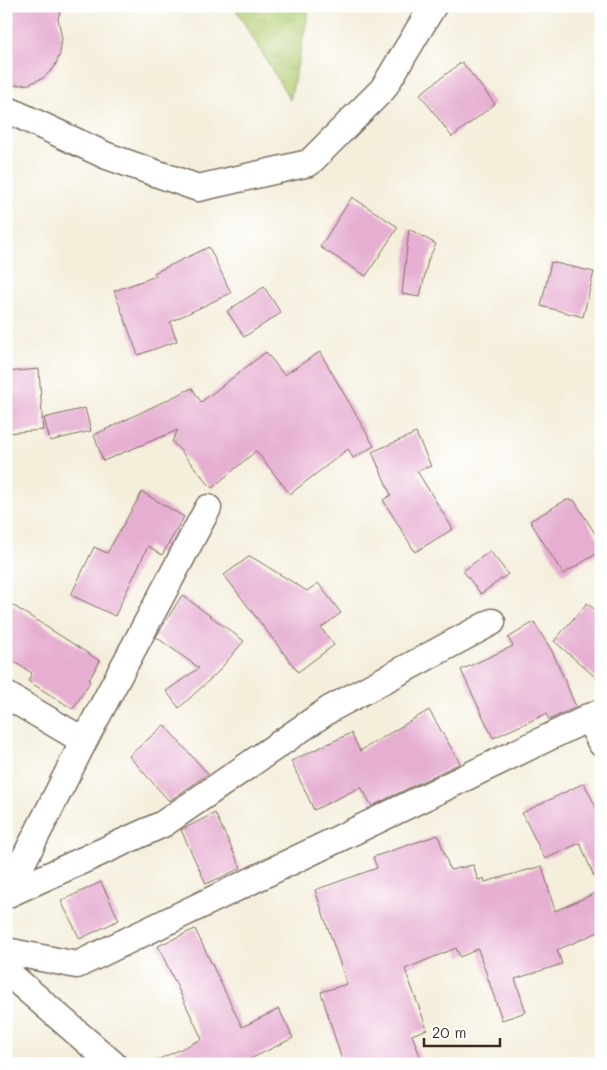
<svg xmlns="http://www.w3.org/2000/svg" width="607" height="1070" viewBox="0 0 607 1070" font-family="Mali,sans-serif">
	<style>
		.grass { fill: url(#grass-tufts); stroke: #767c48 }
		.building { fill: #e6aed1 }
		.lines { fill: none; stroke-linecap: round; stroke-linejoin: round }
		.minor-casing { stroke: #7c6f60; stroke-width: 29 }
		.minor { stroke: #fff; stroke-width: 26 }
	</style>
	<defs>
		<pattern id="grass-tufts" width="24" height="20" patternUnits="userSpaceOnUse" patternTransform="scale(1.25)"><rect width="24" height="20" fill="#b2cd73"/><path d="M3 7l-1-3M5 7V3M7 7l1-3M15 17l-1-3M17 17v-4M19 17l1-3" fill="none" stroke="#9ab063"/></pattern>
	</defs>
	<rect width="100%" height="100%" fill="#fff"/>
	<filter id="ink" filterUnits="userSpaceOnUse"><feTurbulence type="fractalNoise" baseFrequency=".02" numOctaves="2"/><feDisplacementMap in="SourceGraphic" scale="10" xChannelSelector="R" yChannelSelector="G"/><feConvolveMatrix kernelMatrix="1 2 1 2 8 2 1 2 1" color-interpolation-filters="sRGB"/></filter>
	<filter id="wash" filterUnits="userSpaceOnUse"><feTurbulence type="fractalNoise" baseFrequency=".0096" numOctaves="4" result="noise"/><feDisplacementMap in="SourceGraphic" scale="20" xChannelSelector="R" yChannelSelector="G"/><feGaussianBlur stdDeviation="1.12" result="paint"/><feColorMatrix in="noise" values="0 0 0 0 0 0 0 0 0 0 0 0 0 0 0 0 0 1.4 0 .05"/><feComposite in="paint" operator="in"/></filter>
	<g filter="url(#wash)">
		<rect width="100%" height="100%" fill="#f4eedb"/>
		<path class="grass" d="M234,6H310L290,100Z"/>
		<g id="blocks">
			<path class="building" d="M6,6H63L58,18L62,39L60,54L54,68L43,78L29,84L6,86Z
				M462,62L495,104L452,137L420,94Z
				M352,197L398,227L366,276L320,247Z
				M409,229L436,244L428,260L420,297L402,294Z
				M209,247L231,293L170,322L177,341L138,355L114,291L156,276L154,273Z
				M551,262L594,272L583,317L541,306Z
				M264,287L281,313L244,337L227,311Z
				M266,352L284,375L320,352L374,446L353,458L348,449L290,494L256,451L212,488L172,441L178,430L103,461L94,435L192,388L201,402Z
				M39,369L43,430L6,433V372Z
				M85,408L91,431L50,441L44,418Z
				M416,433L431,466L417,471L453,529L415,552L383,500L391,495L372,452Z
				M142,492L184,517L162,555L148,546L115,616L71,595L94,547L107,553Z
				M566,500H574L601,543V551L563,574L530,521Z
				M490,551L508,574L481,594L463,571Z
				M250,556L307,591L318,583L341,613L321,628L334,645L298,672L224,575Z
				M182,595L244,641L217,673L179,708L166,691L199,668L156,637Z
				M6,601L100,661L89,680L90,682L73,709L28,681L32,673L6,657Z
				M587,603L601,615V682L554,641Z
				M534,622L553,653L576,707L549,720L546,714L493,738L461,670L513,646L508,638Z
				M429,710L460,763L372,806L361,787L314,810L291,761L351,733L360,751Z
				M164,725L208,774L169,801L129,756Z
				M584,783L601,817V931L557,950L562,964L515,979L526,1012L502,1020L478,949L460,957L456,948L405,969L427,1029L412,1035L423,1064H343L321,992L347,984L315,890L377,868L373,857L438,835L450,870L473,865L478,880L484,878L485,882L542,866L555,911L600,891L580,843L545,859L522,813Z
				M215,813L241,868L206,884L181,830Z
				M101,882L119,920L80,939L61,901Z
				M195,929L242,1027L279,1009L293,1038L240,1064H149L202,1039L158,946Z"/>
		</g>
	</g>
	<g filter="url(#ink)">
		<use href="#blocks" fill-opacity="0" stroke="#7c6f60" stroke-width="1"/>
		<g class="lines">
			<g class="minor-casing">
				<path id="minor" d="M6,109L107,156L198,188L309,163L383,89L433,6
					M6,695L84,741
					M588,717L601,743
					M6,895L163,824L330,709L492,622
					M6,895L84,741L208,508
					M6,951L77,965L601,712
					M6,971L113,1064"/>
			</g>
			<use href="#minor" class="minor"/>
		</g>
	</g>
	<rect width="607" height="1070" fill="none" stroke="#fff" stroke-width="25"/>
	<path d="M424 1038v8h76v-8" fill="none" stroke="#3b2a1e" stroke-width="2.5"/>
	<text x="432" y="1038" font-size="15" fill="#3b2a1e" stroke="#ffffff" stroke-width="4" paint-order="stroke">20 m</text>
</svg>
